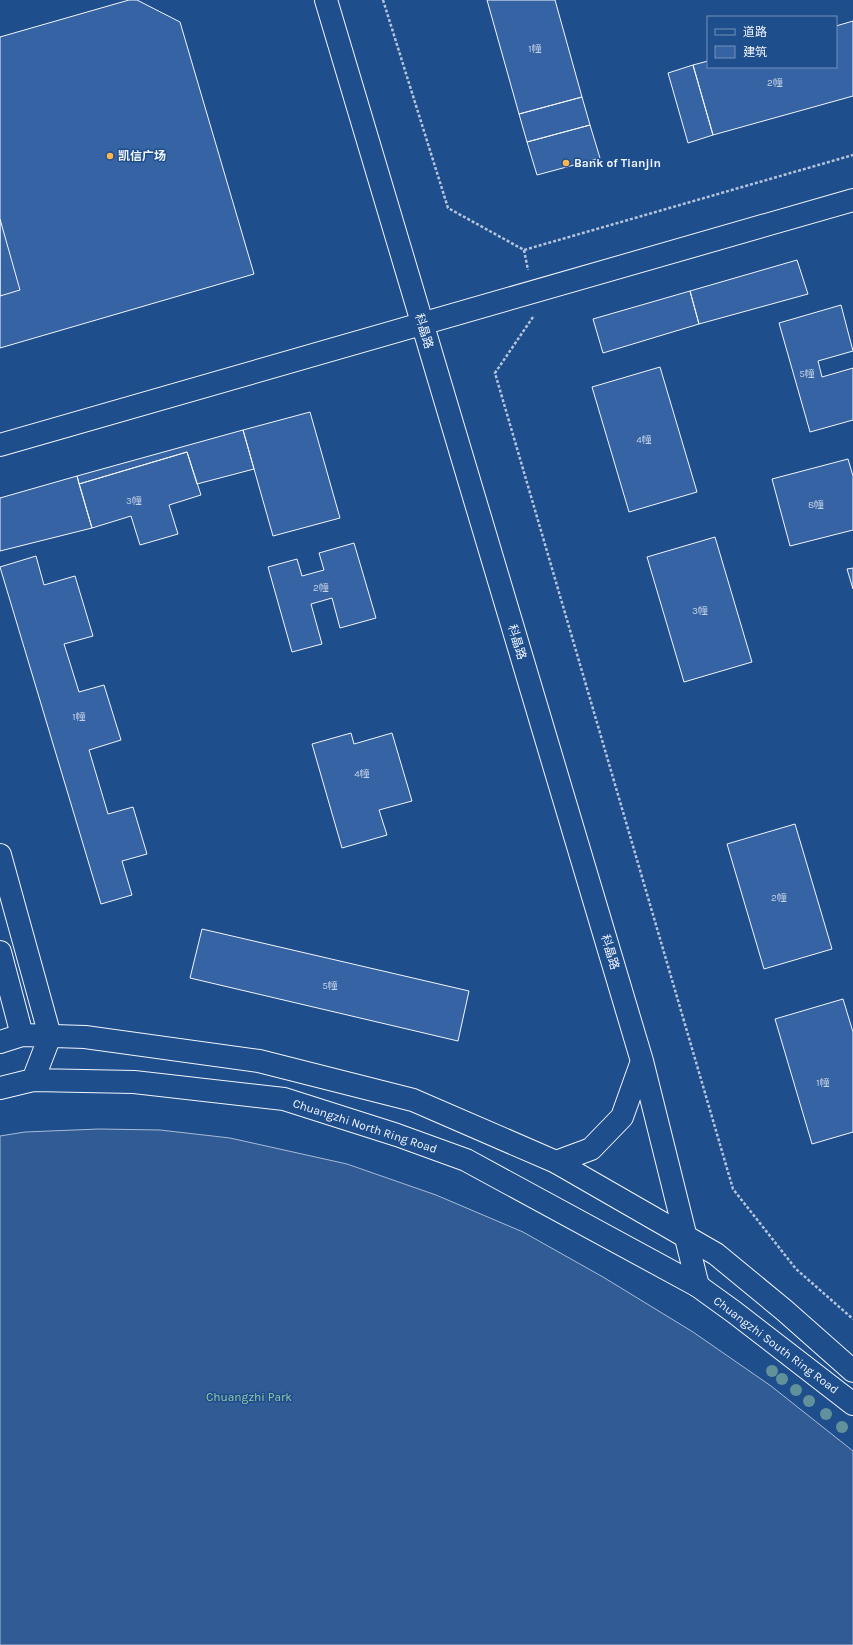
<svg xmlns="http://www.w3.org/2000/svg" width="853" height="1645" viewBox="0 0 853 1645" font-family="Karla,'Noto Sans SC',sans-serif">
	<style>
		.built { fill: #305b95; stroke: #a8bbd7 }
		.building { fill: #3563a3; stroke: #f2f6ff }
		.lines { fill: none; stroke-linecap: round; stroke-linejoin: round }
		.minor-casing { stroke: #f2f6ff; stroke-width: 24 }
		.tertiary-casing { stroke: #f2f6ff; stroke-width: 24 }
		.secondary-casing { stroke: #f2f6ff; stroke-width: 24 }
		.path { stroke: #b3c4dc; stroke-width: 2.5; stroke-dasharray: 3 2; stroke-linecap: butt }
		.minor { stroke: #1f4e8c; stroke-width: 22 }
		.tertiary { stroke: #1f4e8c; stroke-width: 22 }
		.secondary { stroke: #1f4e8c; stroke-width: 22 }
		.tree { fill: #61919a }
		.poi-dot { fill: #ffb74d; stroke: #1f4e8c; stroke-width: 1.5 }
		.labels { text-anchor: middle; stroke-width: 3; stroke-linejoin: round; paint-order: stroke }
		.number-label { font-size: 10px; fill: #c3d1e8 }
		.poi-label { font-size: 12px; font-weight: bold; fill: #f2f6ff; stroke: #1f4e8c; text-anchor: start }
		.street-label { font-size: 12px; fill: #f2f6ff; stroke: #1f4e8c }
		.park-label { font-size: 12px; fill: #97c8a6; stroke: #1f4e8c }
	</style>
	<rect width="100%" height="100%" fill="#1f4e8c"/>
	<path class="built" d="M99,1129L160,1130L230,1138L347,1164L436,1195L523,1232L603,1277L693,1332L771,1386L853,1451V1645H0V1136L25,1132Z"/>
	<path class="building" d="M129,0H137L180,22L254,274L0,348V37Z
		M487,0H555L582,97L519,114Z
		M853,21V96L713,135L693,65L708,61V67H836V26Z
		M693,65L713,135L688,143L668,73Z
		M582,97L590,125L527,142L519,114Z
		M590,125L600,158L537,175L527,142Z
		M0,219L20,290L0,296Z
		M797,260L808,294L699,324L690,291Z
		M690,291L699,324L603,353L593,319Z
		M841,305L853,351L818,361L822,377L853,368V420L810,432L779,323Z
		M660,367L697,492L629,512L592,387Z
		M310,412L340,518L273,536L243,430Z
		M243,430L254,469L197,484L187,452L79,484L77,476Z
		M187,452L201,495L169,505L178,534L140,545L131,516L92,528L79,484Z
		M848,459L853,476V530L790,546L772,479Z
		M77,476L92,528L0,551V498Z
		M715,537L752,662L684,682L647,557Z
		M354,543L376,618L340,628L332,598L311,604L322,644L292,652L268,567L297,559L302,576L324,570L319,553Z
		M36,556L44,585L75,576L93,636L64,644L79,692L104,685L121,740L89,750L108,814L133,807L147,854L122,861L132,895L101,904L0,567Z
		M853,568V589L847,569Z
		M351,733L354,744L392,733L412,801L379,810L387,835L342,848L312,744Z
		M795,824L832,949L764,969L727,844Z
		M202,929L469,991L458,1041L190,978Z
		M843,999L853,1032V1132L812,1144L775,1019Z"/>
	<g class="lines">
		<g class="minor-casing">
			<path id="minor" d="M0,445L853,200
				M0,855L50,1036
				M0,952L22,1035"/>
		</g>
		<g class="tertiary-casing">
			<path id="tertiary" d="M326,0L642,1061L698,1286
				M556,1162L591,1149L622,1117L642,1061"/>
		</g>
		<g class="secondary-casing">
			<path id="secondary" d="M0,1042L22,1035L85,1037L259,1061L413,1100L556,1162L716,1254L784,1310L853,1371
				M33,1080L50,1036
				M0,1088L33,1080L134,1082L284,1099L397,1135L466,1160L698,1286L734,1312L853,1404"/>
		</g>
		<path class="path" d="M383,0L448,208L524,250L853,155
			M524,250L528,270
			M533,317L495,373L733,1189L796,1269L853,1319"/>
		<use href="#minor" class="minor"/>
		<use href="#tertiary" class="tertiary"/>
		<use href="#secondary" class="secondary"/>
	</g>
	<g class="tree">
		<circle cx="772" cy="1371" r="6"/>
		<circle cx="782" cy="1379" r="6"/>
		<circle cx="796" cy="1390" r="6"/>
		<circle cx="809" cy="1401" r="6"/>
		<circle cx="826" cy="1414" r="6"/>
		<circle cx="842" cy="1427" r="6"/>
	</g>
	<g class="poi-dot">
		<circle cx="110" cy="156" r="4"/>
		<circle cx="566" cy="163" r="4"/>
	</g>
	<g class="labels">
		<g class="number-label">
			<text x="535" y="52">1幢</text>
			<text x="775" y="86">2幢</text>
			<text x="807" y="377">5幢</text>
			<text x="644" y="443">4幢</text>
			<text x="134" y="504">3幢</text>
			<text x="816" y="508">8幢</text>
			<text x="321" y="591">2幢</text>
			<text x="700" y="614">3幢</text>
			<text x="79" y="720">1幢</text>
			<text x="362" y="777">4幢</text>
			<text x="779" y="901">2幢</text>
			<text x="330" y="989">5幢</text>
			<text x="823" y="1086">1幢</text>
		</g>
		<g class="poi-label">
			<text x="118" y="160">凯信广场</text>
			<text x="574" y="167">Bank of Tianjin</text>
		</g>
		<g class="street-label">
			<text transform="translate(424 331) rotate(73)" y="4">科晶路</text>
			<text transform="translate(517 642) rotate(73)" y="4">科晶路</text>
			<text transform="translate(610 952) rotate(73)" y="4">科晶路</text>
			<text transform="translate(365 1126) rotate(18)" y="4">Chuangzhi North Ring Road</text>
			<text transform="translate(776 1345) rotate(37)" y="4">Chuangzhi South Ring Road</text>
		</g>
		<g class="park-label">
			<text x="249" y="1401">Chuangzhi Park</text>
		</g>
	</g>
	<rect x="707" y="16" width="130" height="52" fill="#1f4e8c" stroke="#7391ba"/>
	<rect x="715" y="29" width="20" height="6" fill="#1f4e8c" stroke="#7391ba"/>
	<text x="743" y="36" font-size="12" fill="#f2f6ff">道路</text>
	<rect x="715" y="46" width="20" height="12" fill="#3563a3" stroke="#7391ba"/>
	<text x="743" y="56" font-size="12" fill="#f2f6ff">建筑</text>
</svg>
